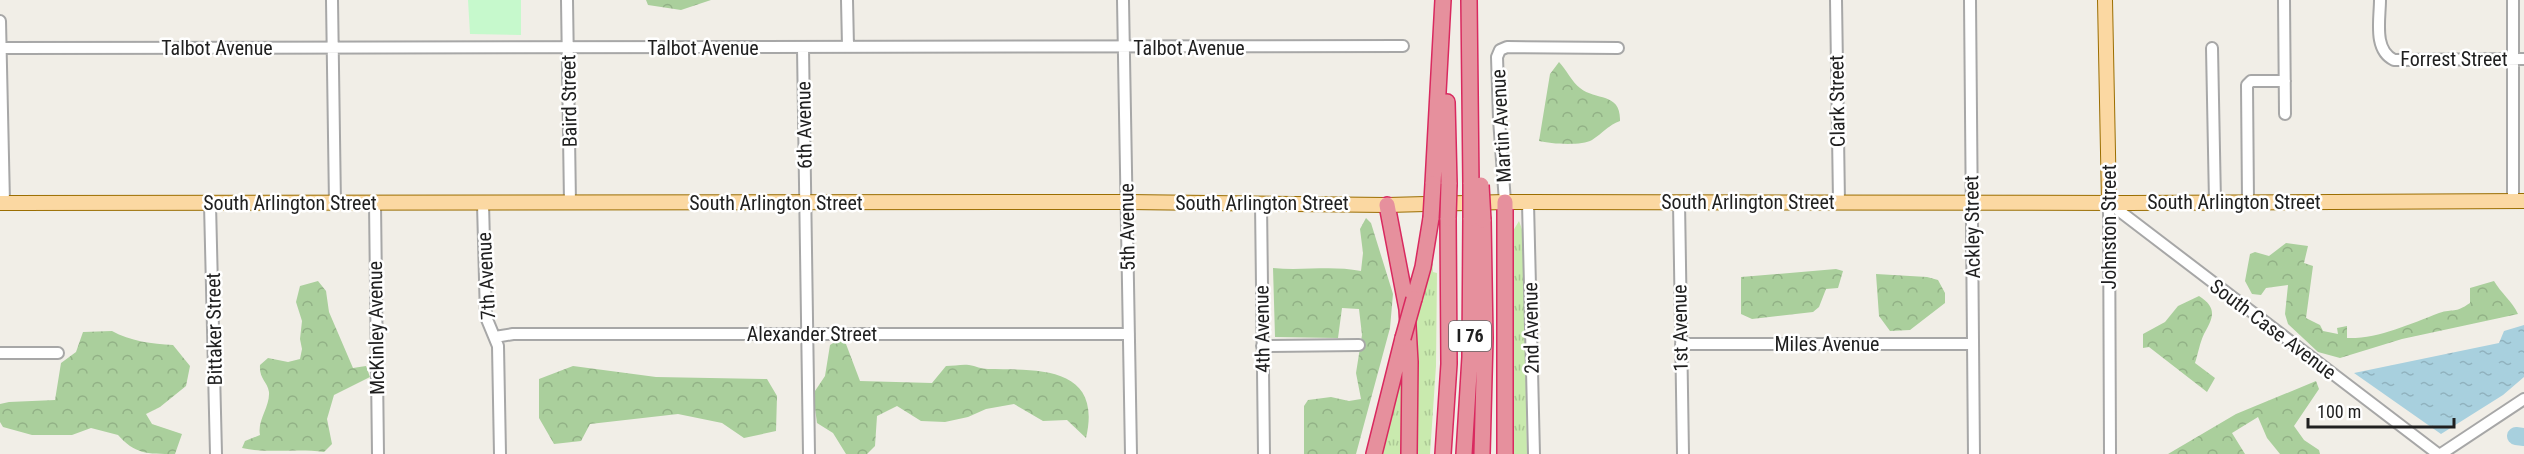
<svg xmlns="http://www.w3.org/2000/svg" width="2524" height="454" viewBox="0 0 2524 454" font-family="'Roboto Condensed',sans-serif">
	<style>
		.grass { fill: url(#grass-tufts) }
		.forest { fill: url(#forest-crowns) }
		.park { fill: #c6f9cc }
		.water { fill: url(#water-ripples) }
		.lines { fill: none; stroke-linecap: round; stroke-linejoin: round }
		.river { stroke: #a8d0de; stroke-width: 18 }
		.minor-casing { stroke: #a7a7a7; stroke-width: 14 }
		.major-casing { stroke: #9b6e02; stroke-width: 16 }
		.highway-casing { stroke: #d9295f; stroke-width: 18 }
		.minor { stroke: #fff; stroke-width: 10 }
		.major { stroke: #fbd8a2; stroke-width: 14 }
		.highway { stroke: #e6909d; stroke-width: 15 }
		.highway-bridge-casing { stroke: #d9295f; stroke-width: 18; stroke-linecap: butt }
		.highway-bridge { stroke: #e6909d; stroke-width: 15 }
		.labels { text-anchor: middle; stroke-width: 5; stroke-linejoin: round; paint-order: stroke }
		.shield { fill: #fff; stroke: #636363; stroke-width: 1.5 }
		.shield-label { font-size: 18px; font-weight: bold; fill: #202020 }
		.street-label { font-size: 20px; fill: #202020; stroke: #fff }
	</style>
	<defs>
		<pattern id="grass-tufts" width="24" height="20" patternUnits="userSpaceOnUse" patternTransform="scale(1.5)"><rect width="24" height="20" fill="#c9eaae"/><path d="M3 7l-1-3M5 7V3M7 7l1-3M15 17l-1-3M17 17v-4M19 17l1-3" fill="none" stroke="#acc895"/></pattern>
		<pattern id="forest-crowns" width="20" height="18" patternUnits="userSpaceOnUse" patternTransform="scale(1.5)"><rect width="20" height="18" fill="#aacf9c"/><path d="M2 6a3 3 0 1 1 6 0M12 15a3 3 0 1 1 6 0" fill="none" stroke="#92b186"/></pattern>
		<pattern id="water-ripples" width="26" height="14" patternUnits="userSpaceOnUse" patternTransform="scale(1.5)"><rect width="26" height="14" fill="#a8d0de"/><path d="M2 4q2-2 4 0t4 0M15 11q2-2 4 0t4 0" fill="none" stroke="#90b2be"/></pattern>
	</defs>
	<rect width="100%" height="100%" fill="#f1eee7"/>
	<path class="grass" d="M1519,221L1524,235L1527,454H1513V231Z
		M1432,247L1433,272L1437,273L1436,366L1430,454H1414L1418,370L1416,322Z
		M1403,360L1402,454H1380Z"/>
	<path class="forest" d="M646,0H711L681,10L648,5Z
		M1559,62C1566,69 1572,82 1580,88C1596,101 1621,92 1620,121C1608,125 1603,133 1592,140C1582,146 1551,144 1539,141L1550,74Z
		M1366,218L1371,223L1393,294L1390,328L1356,454H1304V406L1308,400L1331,397L1349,401L1361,399L1356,373L1362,335L1359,309L1342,308L1338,338L1275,337L1273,268C1303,271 1331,265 1361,271L1363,253L1360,229Z
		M2286,243L2308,246L2304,263L2313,266L2306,318L2320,325L2323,331L2338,334L2337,328L2347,326V338C2378,339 2410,324 2439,313C2454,308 2454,314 2470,303V288L2494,281C2501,293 2512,301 2518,314L2402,339L2340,358L2318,352L2288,324L2285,314L2288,285L2266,288L2261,295L2252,294L2245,281L2250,254L2255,252L2269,256Z
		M1836,269L1843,271L1838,288L1826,289L1819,307L1813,312L1752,319L1741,314V277Z
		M1876,274L1927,277L1938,280L1945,293V303L1910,330L1890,331L1879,316Z
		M318,281L326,291L329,312L353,368L366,366L370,377L334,395L327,419L332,444L324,452C296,448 268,454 242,448L245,441L260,435C257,420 270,407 269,392C267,381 259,379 260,365L268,358L288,362L300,359L302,349L300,339L302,321L296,302L300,286Z
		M2199,296C2218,308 2213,318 2204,334C2200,342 2198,354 2195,363L2215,378L2207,392L2149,347L2143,348V334L2165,322L2178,306Z
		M112,331C130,341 152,344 173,345L190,366L186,386L160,407L146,414L152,424L182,434L175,454C146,454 135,454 118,435L91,428L72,435H32L3,427L0,422V404L9,402L55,400L61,363L76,352L83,332Z
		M838,340L846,344L860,381L932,383L946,366C954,366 962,364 969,365C976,366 981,369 988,369C1037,370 1103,365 1086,438L1067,420L1043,421L1014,404L986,409L968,417L945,422L921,421L897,406L877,416L875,446L867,454H846L833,433L817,423L813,394L825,376L830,345Z
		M573,366L656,377L767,379L777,396L776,431L744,438L722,423L678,414L590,424L581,441L554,444L539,418V379Z
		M2316,381L2319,389L2294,426L2304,440L2319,450L2320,454H2280L2267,438L2258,417L2232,433L2245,454H2168L2236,414Z"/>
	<path class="park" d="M468,0H521V35L470,34Z"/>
	<path class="water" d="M2524,325V377L2503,395L2441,434L2354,373L2499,343L2504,331Z"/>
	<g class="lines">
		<path class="river" d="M2516,436L2524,437"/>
		<g class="minor-casing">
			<path id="minor" d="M332,0L335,204
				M567,0L570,203
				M847,0L848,46
				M1123,0L1131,454
				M1836,0L1839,202
				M1970,0L1974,454
				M2284,0L2285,114
				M2380,0C2380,19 2373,50 2394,60L2524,59
				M2513,0V201
				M0,21L4,203
				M2,48L1403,46
				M803,48L809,454
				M2212,48L2215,202
				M1505,202L1499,119L1497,57L1500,50L1507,47L1618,48
				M1679,202L1683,454
				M2248,202L2247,85L2251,81H2285
				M375,203L378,454
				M1261,203L1264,454
				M1528,203L1534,454
				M2109,203L2438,454
				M2109,203L2110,454
				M210,204L216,454
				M483,204L486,317L498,346L500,454
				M495,337L513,334H1129
				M1681,344H1973
				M1262,346L1359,345
				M0,353H58
				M2441,454L2524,399"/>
		</g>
		<g class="major-casing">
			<path id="major" d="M2105,0L2109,203
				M0,203L1127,202L1387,205L1505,202L2127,203L2524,201"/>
		</g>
		<g class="highway-casing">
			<path id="highway" d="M1469,0L1471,184
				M1447,102L1449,184
				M1433,184L1443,0
				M1505,202V454
				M1387,205L1407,309L1410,362L1409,454
				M1414,299L1423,267L1431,218
				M1374,454L1403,338
				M1443,454L1449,364L1448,218
				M1464,454L1470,357L1471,218
				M1482,454L1485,338L1483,220"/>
		</g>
		<use href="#minor" class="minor"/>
		<use href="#major" class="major"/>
		<use href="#highway" class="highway"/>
		<g class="highway-bridge-casing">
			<path id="highway-bridge" d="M1481,185L1483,220
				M1431,218L1433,184
				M1448,218L1449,184
				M1471,218V184
				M1403,338L1414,299"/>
		</g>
		<use href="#highway-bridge" class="highway-bridge"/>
	</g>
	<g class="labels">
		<rect class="shield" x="1449" y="321" width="42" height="30" rx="4.5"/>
		<g class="shield-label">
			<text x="1470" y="342">I 76</text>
		</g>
		<g class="street-label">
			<text x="217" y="55">Talbot Avenue</text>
			<text x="703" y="55">Talbot Avenue</text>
			<text x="1189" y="55">Talbot Avenue</text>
			<text x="2454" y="66">Forrest Street</text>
			<text transform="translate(569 101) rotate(-91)" y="7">Baird Street</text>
			<text transform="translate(1837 101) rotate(-91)" y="7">Clark Street</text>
			<text transform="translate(804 125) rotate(-91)" y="7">6th Avenue</text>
			<text transform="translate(1501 126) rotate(-93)" y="7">Martin Avenue</text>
			<text x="1748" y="209">South Arlington Street</text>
			<text x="2234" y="209">South Arlington Street</text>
			<text x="290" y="210">South Arlington Street</text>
			<text x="776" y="210">South Arlington Street</text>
			<text x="1262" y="210">South Arlington Street</text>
			<text transform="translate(1127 227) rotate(-91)" y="7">5th Avenue</text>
			<text transform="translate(1972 227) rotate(-91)" y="7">Ackley Street</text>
			<text transform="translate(2109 227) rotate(-90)" y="7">Johnston Street</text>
			<text transform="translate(486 276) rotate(-93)" y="7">7th Avenue</text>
			<text transform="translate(376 328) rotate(-91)" y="7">McKinley Avenue</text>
			<text transform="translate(1531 328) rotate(-91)" y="7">2nd Avenue</text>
			<text transform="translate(1680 328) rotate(-91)" y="7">1st Avenue</text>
			<text transform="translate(214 329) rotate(-91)" y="7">Bittaker Street</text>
			<text transform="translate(1262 329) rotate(-91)" y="7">4th Avenue</text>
			<text transform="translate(2273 329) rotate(37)" y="7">South Case Avenue</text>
			<text x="812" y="341">Alexander Street</text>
			<text x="1827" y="351">Miles Avenue</text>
		</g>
	</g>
	<path d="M2308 418v9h146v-9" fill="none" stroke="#202020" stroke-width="3"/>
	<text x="2317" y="418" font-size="18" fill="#202020" stroke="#ffffff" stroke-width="4.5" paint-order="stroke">100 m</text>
</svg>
